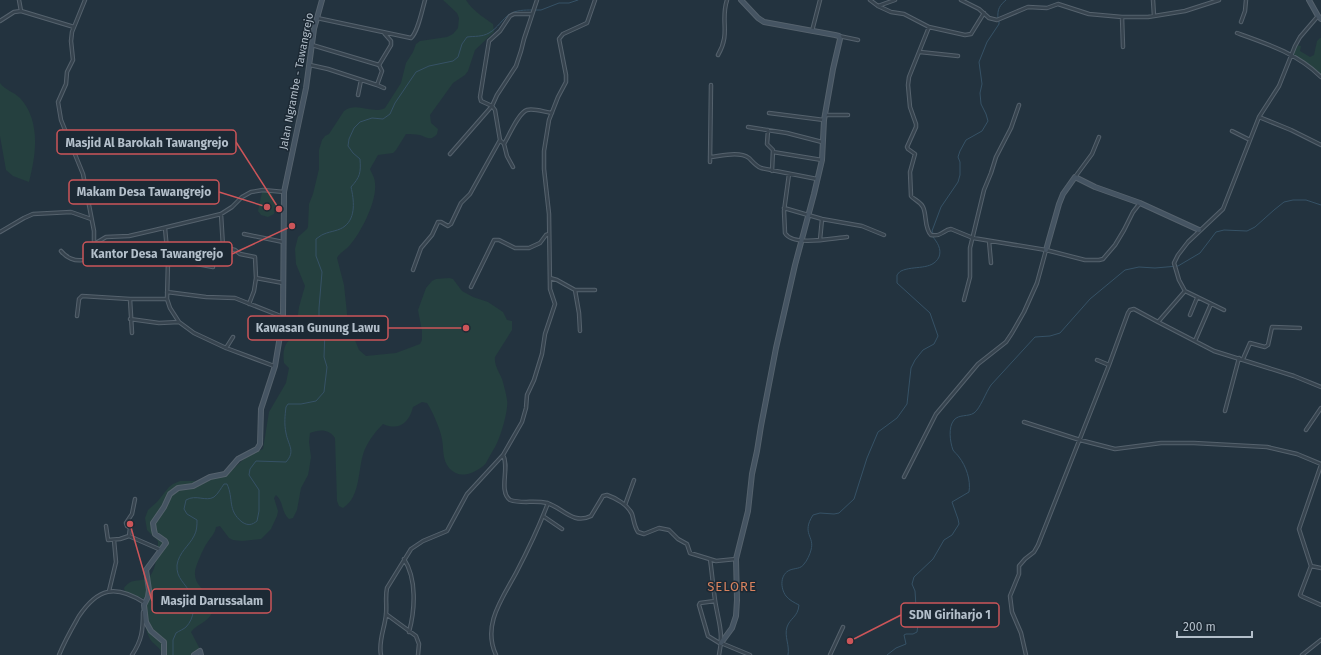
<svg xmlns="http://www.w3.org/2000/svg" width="1321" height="655" viewBox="0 0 1321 655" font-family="'Fira Sans',sans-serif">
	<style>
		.green { fill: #25403f }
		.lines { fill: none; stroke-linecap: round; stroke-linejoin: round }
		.stream { stroke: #365266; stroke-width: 1 }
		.street-casing { stroke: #55626d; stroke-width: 4.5 }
		.secondary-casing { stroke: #55626d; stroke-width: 6 }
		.street { stroke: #37444f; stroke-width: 2.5 }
		.secondary { stroke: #455462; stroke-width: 4 }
		.labels { text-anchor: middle; stroke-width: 3; stroke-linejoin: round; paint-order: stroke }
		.street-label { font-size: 11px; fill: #b3bfca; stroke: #1c2934 }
		.quarter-label { font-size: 13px; letter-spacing: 1px; fill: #d9825e; stroke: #1c2934 }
		.leader { fill: none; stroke: #cc5559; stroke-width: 1.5 }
		.callout-dot { fill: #cc5559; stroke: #1c2934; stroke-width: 1.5 }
		.callout { fill: #1c2934; stroke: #cc5559; stroke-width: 1.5 }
		.callout-label { font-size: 12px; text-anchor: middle; font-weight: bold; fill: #b3bfca }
	</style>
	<rect width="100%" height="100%" fill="#23333f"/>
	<path class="green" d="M443,0H466C473,11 483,17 493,24L494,32L475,50L468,71L465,75L453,83L430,115L431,123L438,129L437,134C431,141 428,138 420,135C415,134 411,134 406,134L396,150L393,153L378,155L370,169C371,172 373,175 374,178C380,196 362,231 350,245C346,250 340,252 337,258L344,285L348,323L359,350L366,356L396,353L420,344L422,340V331L418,310L426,288L432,281L436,279L449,278L453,279L462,291L473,297L488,302L503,312L507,320L512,321V330L495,357C494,365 499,372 502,379C504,386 506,393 507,400C509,409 500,439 495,447C492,452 489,457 486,463C483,467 476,471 471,473C462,476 456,475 449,468C442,459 444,450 442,439C441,431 432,410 427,403L422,402L413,407C409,423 399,431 383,424C376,431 369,440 365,449C357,467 362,496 343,508L339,506L337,501L335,438C329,429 320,429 310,433L309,442L311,457L309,470L308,475L301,488L297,510L293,518L289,519C281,512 284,502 276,495L274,498L278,511L277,516L271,529L261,539L242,541L233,540L229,538L220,526L216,527C215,534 210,538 207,543C204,547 195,567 195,572C194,585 204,588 209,598C211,602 212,609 212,613C207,623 197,624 191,632L203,655H162C161,646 152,645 149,637C143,626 147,611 145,599L125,592L124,588C132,578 136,582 146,579C156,576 158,550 158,541L147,530L145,518L148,510L157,502L169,487L173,484L180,481H197L228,474L247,456L263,449L269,412L286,383L289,368L284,363C283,356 283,344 290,340C296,336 291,341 295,335L299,307L305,286L296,264L295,249L298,237L307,229L308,227L309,204L313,194L319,169V150L322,140L325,136L329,134L344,111C357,101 373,115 385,108L401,83L406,63L413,52L416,44L420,41L447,37L453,34L458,28L459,18L457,13Z
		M1320,38H1321V77L1292,55L1297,45L1301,46L1300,51L1310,57L1314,55L1317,41Z
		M0,83C5,90 14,92 20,98C41,121 36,155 29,182L13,176L6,170L0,136Z
		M262,192H271L276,204L274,214L268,217L261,215L258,211Z"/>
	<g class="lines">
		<path class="stream" d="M535,10H541L559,3H569L578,0
			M998,18C997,9 1000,5 1006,0
			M933,233L932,231L941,207L958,182L960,175V162L958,157L960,151L966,140L982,131L988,121L986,114L981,104L980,93L982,84L979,62L987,42L999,24V21
			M173,655V640L176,633C179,631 184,629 186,627C194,619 196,604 191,595C186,583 176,579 177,565C179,552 189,546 194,536C197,531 197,525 197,520L187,514L184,509L186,500C196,494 206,502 214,497C218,494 221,488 224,484H227C234,499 227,510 242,522C248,526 252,525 257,521L259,511V490L249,475L250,469L256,461L286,462C296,451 288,445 286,433C284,424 285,415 286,407L288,404H301L316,401L324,392L327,367L324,357L325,330L319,320V308L322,272L316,256V239C319,237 321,235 324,234C331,231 339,231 345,226C356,217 354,200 351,187C360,177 361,173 360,159L353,153L348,146L349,139L354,128L360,122L372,118L383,119L390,114L395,103L416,72L429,66L453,61L458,57L462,44L467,37C475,36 482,37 489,33C498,28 502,19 510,14C516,10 525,10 532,10
			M788,655C790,645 784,637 787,627C790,618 798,617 799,605C795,603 789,600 786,596C780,588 780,574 790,570C795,568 801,569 804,564C807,561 810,554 811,550C815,536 801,534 813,515L820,513L834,514L839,513L854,499L867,458L878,432L897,418L907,404L911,368L915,360L923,350L934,344L938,336L930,313L897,283V275C898,274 899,272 901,271C914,265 932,271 939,257C942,249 937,242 933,237
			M887,655L896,648L906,644L904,635L906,634H913L917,632L919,617L916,607L915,591L912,584L914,577L933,559L944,540L952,535L959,524L958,519L952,502L969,492C971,480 966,466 959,457C957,454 955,453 953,450C950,442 948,427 954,420C959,414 968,417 974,413C980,409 986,392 991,385L1035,337L1050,336L1060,333L1090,299L1125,270L1139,267L1155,268L1178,266L1200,253L1216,232L1224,230L1247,231L1255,227L1274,210L1284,202L1293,200H1306L1321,205"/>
		<g class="street-casing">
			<path id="street" d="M19,0L21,11
				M85,0L72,32L71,41L73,60L67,72L66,84L58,102L61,120L83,174L94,231V242L96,243L106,237L129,236L155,230L221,214L232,207L242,197L251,192L263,190L284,192
				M870,0L878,6L891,12L904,14L929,27L965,35L971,34L984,13
				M961,0L979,9L989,18L997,20L1028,7L1047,8L1058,4L1089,14L1122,17H1148L1185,11L1219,0
				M1153,0L1154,16
				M878,6L895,0
				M1122,17L1123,47
				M317,18L411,38C418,32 422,10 425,0
				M0,21L14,12L21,11L74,27
				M1241,22L1245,11L1246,0
				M929,27L909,77L908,85L910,107L916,124V127L907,147L908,149L915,154L910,172L911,196C914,200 920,201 923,207C927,215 924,228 931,235C942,237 943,230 951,229L973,238L1046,250L1085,260H1099L1103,259L1115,245L1124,230L1133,212L1140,203
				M812,31L820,0
				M1237,33C1268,44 1298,54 1321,77
				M839,36L858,40
				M920,52L958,56
				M718,55C731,33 720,21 727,0
				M310,65L328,69L377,85L382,71L379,65L312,45
				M379,65L391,45V41L384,33
				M377,85L384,88
				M358,95L361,80
				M769,113L824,120
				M825,115H848
				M1259,117L1291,130L1321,145
				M748,127L787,133L822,142
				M768,130L767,144L773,150L772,171
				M1232,131L1250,140
				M504,144C509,136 518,113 527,110C534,108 544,112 552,113
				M773,152L822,160
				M450,154L492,106L497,95L516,66L521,51L524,39L537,0
				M710,157C721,156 739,151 749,158C753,162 756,166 761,168L817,179
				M710,162L711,85
				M513,167L507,156L504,144L500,140L495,110L492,106L481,101L480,97L489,41L500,31L510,16L514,14H532
				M789,174L784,211L785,233C793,247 833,238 847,237
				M1075,177L1092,154L1099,137
				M784,208L822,219L862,226L884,235
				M221,214L223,247L235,250L240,254L255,257L256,278
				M165,228L168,261L167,299L170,308L179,322L194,333L226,348L274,366
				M0,232L24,218L33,214L71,212L91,219
				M244,234L283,242
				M820,240L822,219
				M989,241L991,263
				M61,251C72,265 95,264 96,243
				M168,261L186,262L213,267
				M413,270L421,248L432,235L438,222H441L448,226L451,224L461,203L470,194L500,140
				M550,278L557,280L575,290L579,313L580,331
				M471,287L494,240H499L515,248H529L540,243L546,235L549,234
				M575,290H595
				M1185,291L1224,310
				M167,292L206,297L235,298L283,317
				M130,299L132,333
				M964,300L970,277V248L984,190L991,173L996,157L1011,128L1019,105
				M249,304L254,291L256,278L283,283
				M1190,315L1197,298
				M77,316L79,299L82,296L130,299H167
				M130,319L159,323L179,322
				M1158,322L1214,351L1294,376L1321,387
				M1195,341L1211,304
				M226,348L233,337
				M1243,359L1250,343L1265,347L1268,345L1272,327L1300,328
				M1097,360L1109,365
				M1225,411L1239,358
				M1024,422L1080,440L1115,449L1161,443H1194L1267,447L1297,454L1321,464
				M1306,430L1321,408
				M503,455C510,467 498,491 510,500C521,504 535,500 547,503C563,508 573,525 591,516L603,496L607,495C616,498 628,505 632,514C634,520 634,526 638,532L644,534L659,528L669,530L678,539L687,544L690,553L716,561L736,559
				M1321,465L1299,529L1311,566L1300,595L1301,596L1321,605
				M904,477L936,414L978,364L1006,342L1012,333L1024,312L1037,283L1046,250
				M625,505L634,480
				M543,516L562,529
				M106,526L108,540L120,539L129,536L161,550
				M129,536L130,528L127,526L126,523L132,514L135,499
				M404,559C417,579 415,610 409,632
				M710,559C712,573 713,586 715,600C718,621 724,632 719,655
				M1311,566L1321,568
				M109,591L116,562L114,540
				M715,601L700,603L699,605L708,636L721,644
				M386,614L416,636L419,644L418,655
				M721,643L750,655
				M59,655C65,640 71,630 79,616C98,588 115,584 145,603
				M132,655C142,640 143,630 143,612
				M381,655C378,641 385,628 386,614C387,605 385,597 387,588L411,549L423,541L447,531L467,494L503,455L522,422L526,408L527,395L534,380L542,354L545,334L555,304L550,289L549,214L544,169V151L549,120L558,97L566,82V75L559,39L563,34L587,23L595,0
				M496,655C482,625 502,599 516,573C528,550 539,527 548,503
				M830,655L843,627
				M1026,655L1021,633L1012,612L1010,596L1019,574V566L1025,559L1034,552L1038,545L1109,365L1128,313L1130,310L1134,309L1158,322L1185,291L1179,280L1174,263L1178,255L1188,242L1223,209L1259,117L1279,86L1295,46L1300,37L1318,16
				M1302,655L1321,640"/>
		</g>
		<g class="secondary-casing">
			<path id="secondary" d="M1309,0L1318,16L1321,19
				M1046,250L1059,204L1063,194L1075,177L1095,187L1140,203L1199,230
				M721,643L732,628L736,616L737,600L736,559L748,511L752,474L757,451L761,426L776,348L795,265L814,194L822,160L824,120L833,69L840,39L839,36L835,35L764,22L758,18L741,0
				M164,655V642L151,631L146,622L144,605L148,597L149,590L146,570L166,543L165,541L155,534L154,530L153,523L164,507L170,494L178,488L193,486L210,477L225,474L238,459L257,449L260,444L261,409L275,366L283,318L284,192L306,88L314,29L322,0
				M194,655L200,651L201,655"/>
		</g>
		<use href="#street" class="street"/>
		<use href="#secondary" class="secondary"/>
	</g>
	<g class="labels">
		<g class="street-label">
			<text transform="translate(296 81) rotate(-79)" y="4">Jalan Ngrambe - Tawangrejo</text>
		</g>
		<g class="quarter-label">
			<text x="732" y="591">SELORE</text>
		</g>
	</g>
	<path class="leader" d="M279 209L236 142M267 207L219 192M292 226L232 254M466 328L388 328M130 524L152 601M850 641L901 615"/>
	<g class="callout-dot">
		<circle cx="279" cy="209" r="4"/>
		<circle cx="267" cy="207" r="4"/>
		<circle cx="292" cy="226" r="4"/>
		<circle cx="466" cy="328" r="4"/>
		<circle cx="130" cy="524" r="4"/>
		<circle cx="850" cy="641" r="4"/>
	</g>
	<g class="callout">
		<rect x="57" y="130" width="179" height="24" rx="4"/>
		<rect x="69" y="180" width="150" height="24" rx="4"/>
		<rect x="83" y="242" width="149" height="24" rx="4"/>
		<rect x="248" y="316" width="140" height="24" rx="4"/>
		<rect x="152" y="589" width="119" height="24" rx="4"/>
		<rect x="901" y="603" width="98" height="24" rx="4"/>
	</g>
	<g class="callout-label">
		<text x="147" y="147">Masjid Al Barokah Tawangrejo</text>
		<text x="144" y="196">Makam Desa Tawangrejo</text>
		<text x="157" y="258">Kantor Desa Tawangrejo</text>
		<text x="318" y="332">Kawasan Gunung Lawu</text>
		<text x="212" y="605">Masjid Darussalam</text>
		<text x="950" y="619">SDN Giriharjo 1</text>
	</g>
	<path d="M1177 631v6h75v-6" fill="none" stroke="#b3bfca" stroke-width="2"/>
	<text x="1183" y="631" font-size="12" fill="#b3bfca" stroke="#1c2934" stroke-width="3" paint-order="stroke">200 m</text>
</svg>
